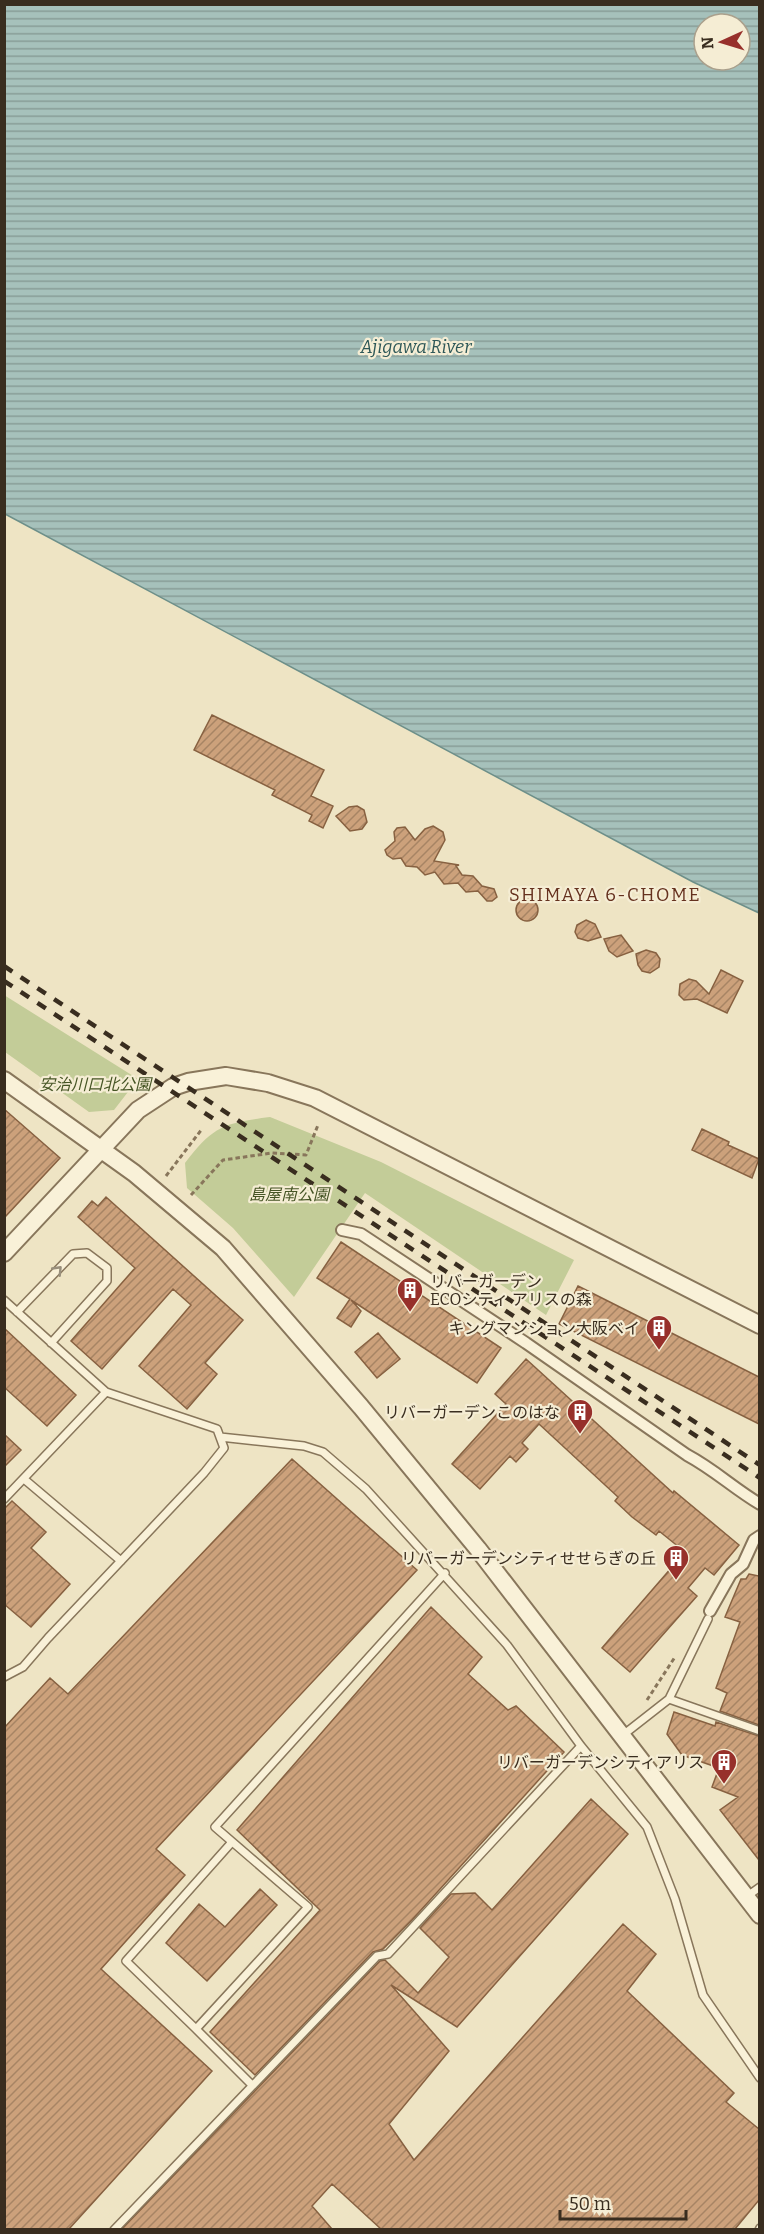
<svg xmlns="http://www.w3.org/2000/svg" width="764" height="2234" viewBox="0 0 764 2234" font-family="Bitter,'Noto Sans JP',serif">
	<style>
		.park { fill: #c3cc98 }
		.water { fill: url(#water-rules); stroke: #6d8f89; stroke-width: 1.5; fill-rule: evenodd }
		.building { fill: url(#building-hatch); stroke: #876141; stroke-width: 1.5 }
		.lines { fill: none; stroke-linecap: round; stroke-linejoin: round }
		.service-casing { stroke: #88765b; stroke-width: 10 }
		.pedestrian-casing { stroke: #88765b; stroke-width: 14 }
		.tertiary-casing { stroke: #88765b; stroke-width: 20 }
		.path { stroke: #88765b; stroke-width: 3; stroke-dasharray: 4.5 3; stroke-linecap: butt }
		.service { stroke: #f9f1d8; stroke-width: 7 }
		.pedestrian { stroke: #f9f1d8; stroke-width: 10 }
		.tertiary { stroke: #f9f1d8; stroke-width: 16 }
		.rail { stroke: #392d1f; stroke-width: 4.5; stroke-dasharray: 10 10; stroke-linecap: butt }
		.oneway { stroke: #998f7c }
		.labels { text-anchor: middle; stroke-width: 4.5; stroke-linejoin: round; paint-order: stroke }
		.park-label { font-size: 16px; font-style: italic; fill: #465525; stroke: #f5edd4 }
		.poi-label { font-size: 16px; fill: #392d1f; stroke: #f5edd4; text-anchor: end }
		.water-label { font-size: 18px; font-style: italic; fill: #2e5858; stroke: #f5edd4 }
		.neighbourhood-label { font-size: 18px; letter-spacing: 1.5px; fill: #65311e; stroke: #f5edd4 }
	</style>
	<defs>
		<pattern id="water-rules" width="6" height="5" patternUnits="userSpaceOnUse" patternTransform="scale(1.5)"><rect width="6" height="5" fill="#a6c1bb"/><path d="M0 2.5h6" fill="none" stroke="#889d97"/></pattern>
		<pattern id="building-hatch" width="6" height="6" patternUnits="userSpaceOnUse" patternTransform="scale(1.5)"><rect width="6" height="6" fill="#cca17b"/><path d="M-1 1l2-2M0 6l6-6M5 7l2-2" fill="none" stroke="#a78464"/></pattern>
	</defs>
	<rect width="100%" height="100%" fill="#eee4c4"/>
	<path class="park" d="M4,995L138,1079L114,1110L89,1112L5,1052Z
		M270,1117L381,1162L574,1260L546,1315L365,1193L294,1297L233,1228L187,1188L185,1163C213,1126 224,1123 270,1117Z"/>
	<path class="water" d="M4,5H759V913L693,882L5,514ZM704,24H740V60H704Z"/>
	<path class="building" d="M212,715L324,770L311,796L333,806L323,828L309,821L312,815L272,795L275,790L194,750Z
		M357,806L364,810L367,822L362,829L350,831L336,816L349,807Z
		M433,826L443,832L445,840L434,861L459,865L456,866L462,875L473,876L482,886L494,889L497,897L492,901H487L478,891L466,892L458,883L444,884L435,872L425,875L417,867L406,866L401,858L393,859L387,855L385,850L395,841L394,832L397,828L405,827L415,840L425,829Z
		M516 910a11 11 0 1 1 22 0a11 11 0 1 1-22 0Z
		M586,920L595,924L601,937L588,941L578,938L575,932L577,925Z
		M621,935L633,951L617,957L609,951L604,939Z
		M646,950L656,953L660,959L659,967L650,973L642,971L638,965L636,954Z
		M721,970L743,981L727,1013L697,999L684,1000L679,995L680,984L689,979L696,981L709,994Z
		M4,1109L60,1158L4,1218Z
		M702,1129L729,1142L728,1145L759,1159L752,1178L692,1150Z
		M106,1197L243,1320L205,1363L217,1374L187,1409L139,1366L191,1305L173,1289L102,1369L71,1341L135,1268L78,1217L92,1201L98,1206Z
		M341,1242L501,1348L477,1383L351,1300L361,1311L351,1327L337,1318L350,1299L317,1278Z
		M578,1286L759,1377V1424L559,1324Z
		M4,1328L76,1395L47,1426L4,1387Z
		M378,1333L400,1359L377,1378L355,1352Z
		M526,1359L673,1493L674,1491L739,1545L714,1575L705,1568L688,1588L697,1596L630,1672L602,1648L685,1552L659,1531L656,1535L632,1517L615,1501L618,1497L539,1424L522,1443L528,1449L516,1462L510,1456L480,1489L452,1464L506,1404L495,1394Z
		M4,1434L21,1450L4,1467Z
		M292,1459L417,1570L156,1849L185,1875L101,1969L212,2071L69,2229H4V1728L50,1678L68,1694Z
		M12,1501L46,1532L31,1548L70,1584L31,1627L4,1604V1509Z
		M749,1574L759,1576V1725L720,1711L727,1693L716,1688L740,1622L725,1617L741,1579H746Z
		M431,1607L482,1657L468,1674L508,1710L516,1706L564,1752L412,1920L383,1949L373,1952L255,2075L210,2032L320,1910L237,1830Z
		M674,1712L715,1726L716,1722L759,1736V1860L720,1810L738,1797L712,1787L719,1768L682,1755L667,1734Z
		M591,1799L628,1834L457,2027L391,1985L449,2051L389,2124L414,2160L623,1924L656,1954L627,1991L734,2093L726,2102L759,2129V2200L735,2229H381L332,2184L312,2206L332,2229H122L380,1961L385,1960L418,1993L449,1957L420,1928L451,1894L475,1893L492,1910Z
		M260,1889L277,1905L207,1981L166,1943L199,1904L225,1927Z"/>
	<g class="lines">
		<g class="service-casing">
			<path id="service" d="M4,1300L106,1392L217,1429L224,1448L204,1473L48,1638L23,1667L4,1677
				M17,1312L73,1254L87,1253L107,1268V1281L51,1343
				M220,1437L304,1446L323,1452L366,1489L507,1645L581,1746L647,1827L675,1899L703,1995L760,2078
				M24,1479L121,1561
				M4,1499L106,1392
				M669,1699L760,1731
				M623,1735L669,1699L708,1619
				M232,1842L126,1961L196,2029L308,1907L215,1827L445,1573
				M746,1897L760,1887
				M196,2029L252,2085
				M114,2230L377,1956L388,1954L581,1746
				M759,2230L760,2228"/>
		</g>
		<g class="pedestrian-casing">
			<path id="pedestrian" d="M342,1230L361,1234L526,1343L687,1455C715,1470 733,1488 760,1504
				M710,1611L731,1574L743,1564L754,1540L760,1536"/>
		</g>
		<g class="tertiary-casing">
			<path id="tertiary" d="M4,1080L134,1173L223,1248L361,1407L478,1549L760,1915
				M4,1253L138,1110L173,1087L188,1082L226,1076L268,1083L315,1098L760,1325"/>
		</g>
		<path class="path" d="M166,1176L202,1129
			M191,1195L223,1160L272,1153L306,1155L318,1125
			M647,1700L675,1657"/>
		<use href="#service" class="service"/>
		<use href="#pedestrian" class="pedestrian"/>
		<use href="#tertiary" class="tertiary"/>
		<path class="rail" d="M4,966L760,1465
			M4,981L760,1478"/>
	</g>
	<defs><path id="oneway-chevron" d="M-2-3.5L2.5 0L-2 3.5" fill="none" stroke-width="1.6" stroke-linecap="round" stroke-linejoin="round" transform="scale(1.5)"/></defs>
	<use class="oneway" href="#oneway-chevron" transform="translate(58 1270) rotate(-46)"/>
	<defs>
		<g id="building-pin" transform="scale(1.35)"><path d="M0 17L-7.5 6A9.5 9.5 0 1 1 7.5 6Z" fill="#97302b" stroke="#f5edd4"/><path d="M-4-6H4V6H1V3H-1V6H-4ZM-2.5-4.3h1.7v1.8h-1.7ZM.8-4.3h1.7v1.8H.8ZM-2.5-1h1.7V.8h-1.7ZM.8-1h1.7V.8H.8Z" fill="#fff"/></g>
	</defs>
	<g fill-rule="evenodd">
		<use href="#building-pin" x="410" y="1290"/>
		<use href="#building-pin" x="659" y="1328"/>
		<use href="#building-pin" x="580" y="1412"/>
		<use href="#building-pin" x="676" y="1558"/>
		<use href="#building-pin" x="724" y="1762"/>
	</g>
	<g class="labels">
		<g class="park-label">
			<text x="95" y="1090">安治川口北公園</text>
			<text x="289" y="1200">島屋南公園</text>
		</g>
		<g class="poi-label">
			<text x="430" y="1287" text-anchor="start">リバーガーデン<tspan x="430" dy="18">ECOシティ アリスの森</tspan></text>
			<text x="640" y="1334">キングマンション大阪ベイ</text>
			<text x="560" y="1418">リバーガーデンこのはな</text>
			<text x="656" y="1564">リバーガーデンシティせせらぎの丘</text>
			<text x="704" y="1768">リバーガーデンシティアリス</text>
		</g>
		<g class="water-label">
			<text x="416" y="353">Ajigawa River</text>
		</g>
		<g class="neighbourhood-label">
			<text x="605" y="901">SHIMAYA 6-CHOME</text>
		</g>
	</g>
	<rect width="764" height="2234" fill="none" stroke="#392d1f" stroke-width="12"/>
	<g transform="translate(722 42) rotate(266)"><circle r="28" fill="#f5edd4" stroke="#aaa08c" stroke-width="1.5"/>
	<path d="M0-4.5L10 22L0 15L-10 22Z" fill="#97302b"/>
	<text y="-9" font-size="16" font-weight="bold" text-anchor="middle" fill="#392d1f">N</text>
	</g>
	<path d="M560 2210v9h126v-9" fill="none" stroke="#392d1f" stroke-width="3"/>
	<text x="569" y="2210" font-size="18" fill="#392d1f" stroke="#f5edd4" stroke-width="4.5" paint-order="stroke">50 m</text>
</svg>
